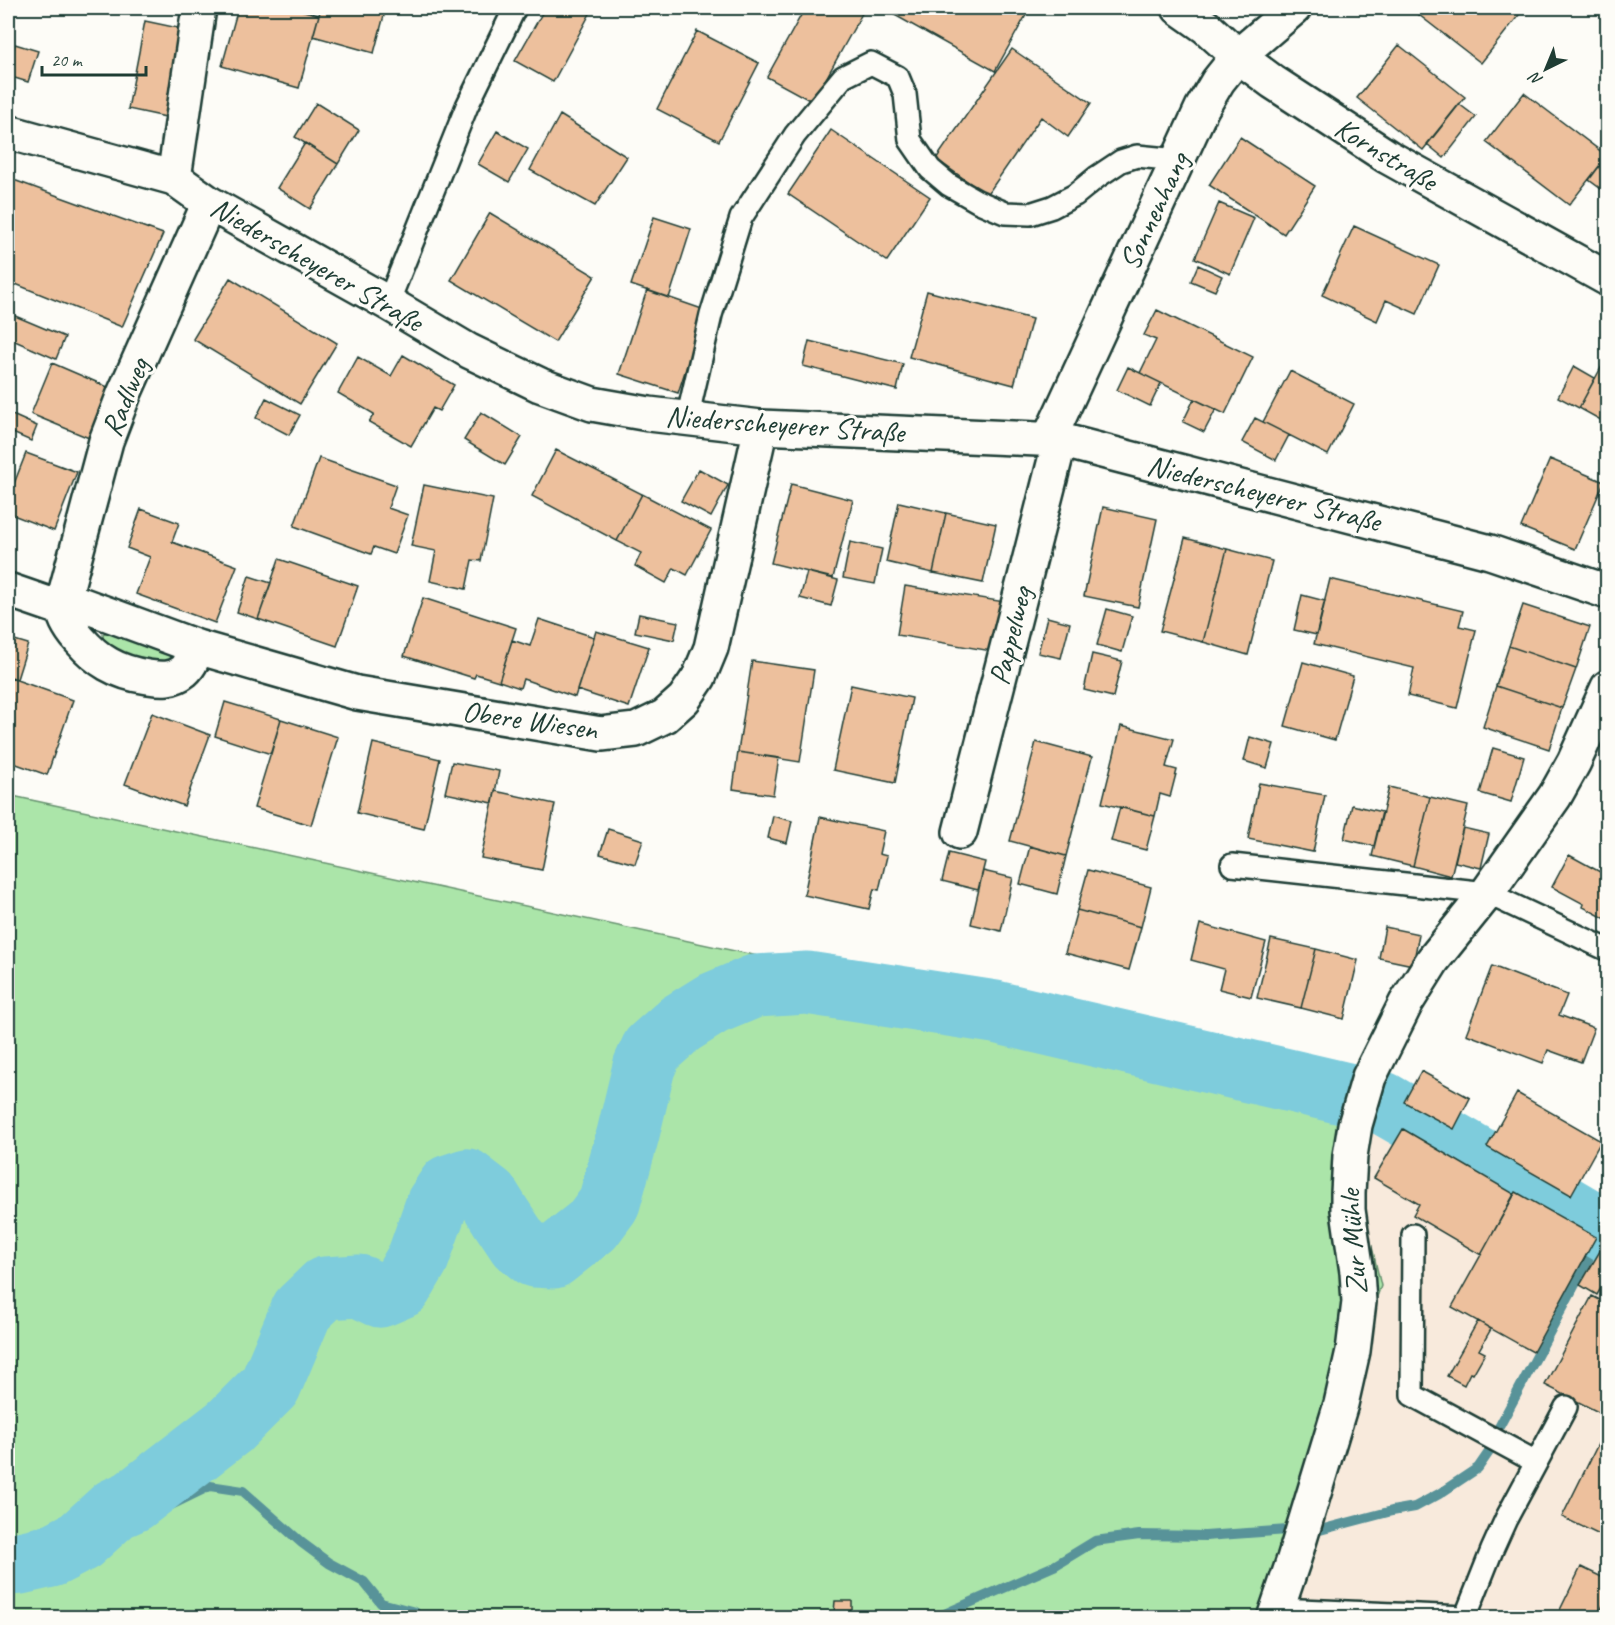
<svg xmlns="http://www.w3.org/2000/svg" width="1615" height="1625" viewBox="0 0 1615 1625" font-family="Caveat,sans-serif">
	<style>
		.built { fill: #f8eadc }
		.green { fill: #abe5a9; stroke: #65916e; stroke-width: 1.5 }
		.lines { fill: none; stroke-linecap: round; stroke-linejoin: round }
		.stream { stroke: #589399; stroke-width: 10 }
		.river { stroke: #7eccdc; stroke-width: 63 }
		.building { fill: #edc09d; stroke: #1f3d34; stroke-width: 1.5 }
		.lane-casing { stroke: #1f3d34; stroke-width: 26 }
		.street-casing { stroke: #1f3d34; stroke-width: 38 }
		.lane { stroke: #fdfcf7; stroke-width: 21 }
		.street { stroke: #fdfcf7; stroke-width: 33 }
		.labels { text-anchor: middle; stroke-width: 6; stroke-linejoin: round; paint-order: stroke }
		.street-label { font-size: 30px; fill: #1f3d34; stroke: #fdfcf7 }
	</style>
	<rect width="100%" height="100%" fill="#fdfcf7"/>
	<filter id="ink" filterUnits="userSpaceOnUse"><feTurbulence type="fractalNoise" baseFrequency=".0167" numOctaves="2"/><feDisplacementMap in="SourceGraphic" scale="12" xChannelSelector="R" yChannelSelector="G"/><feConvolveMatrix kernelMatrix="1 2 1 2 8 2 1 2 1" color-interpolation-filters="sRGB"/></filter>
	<g filter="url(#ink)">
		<path class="built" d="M1379,1094L1592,1206L1607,1239V1617L1279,1618L1381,1286L1357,1182Z"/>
		<path class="green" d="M111,630L166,648L173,657L169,667L156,669L104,648L103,634Z
			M8,795L1350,1083L1379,1094L1357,1182L1381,1286L1256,1617L8,1618Z
			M1607,1181V1239L1592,1206Z"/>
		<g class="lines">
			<path class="stream" d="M133,1501L169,1506L210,1486L243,1491L302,1543L329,1563L364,1582L381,1603L415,1612L418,1618
				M935,1618L1054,1566L1095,1541L1139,1535L1205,1536L1302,1529L1320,1530L1392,1511L1415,1507L1439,1494L1478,1468L1489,1452L1498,1429L1604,1230"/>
			<path class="river" d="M1526,1184L1608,1232
				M8,1564L20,1563L51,1556L80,1541L115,1509L133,1501L229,1427L270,1386L302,1310L325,1288L359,1286L380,1296L401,1287L418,1258L437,1204L449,1186L467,1180L488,1196L501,1217L519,1244L534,1256L553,1257L592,1226L609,1203L628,1134L644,1067L652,1049L680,1024L712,1004L755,986L807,983L995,1012L1347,1094L1383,1103L1515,1179"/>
		</g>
		<path class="building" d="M238,8H293L319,15L299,88L222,66Z
			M321,8H386L374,53L313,36Z
			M545,8H593L553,82L515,61Z
			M805,8H865L813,102L767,77Z
			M882,8H1030L995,71Z
			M1410,8H1510L1519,15L1481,63Z
			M145,21L183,29L166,117L128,109Z
			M697,31L759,63L719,141L657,109Z
			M15,44L38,51L28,82L8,76V67Z
			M1399,45L1465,97L1423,150L1357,98Z
			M1012,49L1091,103L1068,137L1041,117L987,195L936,159Z
			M1524,93L1607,156L1569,205L1486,142Z
			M316,103L359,130L338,164L295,137Z
			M1459,104L1476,117L1444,158L1427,144Z
			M560,115L627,157L595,206L530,170Z
			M831,130L930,197L887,261L788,194Z
			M497,131L528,149L509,182L478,164Z
			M1240,137L1315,186L1284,234L1209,185Z
			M305,143L338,164L310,209L277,188Z
			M1608,144V194L1589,180L1607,156L1602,152Z
			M11,179L163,234L122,327L8,281V189Z
			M1219,203L1254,218L1230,274L1195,258Z
			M490,213L595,276L555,342L451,280Z
			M654,217L691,229L669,298L631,285Z
			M1354,226L1439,265L1417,314L1386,300L1377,321L1322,295Z
			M1198,265L1222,276L1215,291L1191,281Z
			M230,278L337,343L300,404L193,339Z
			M647,290L705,310L678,393L619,374Z
			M927,291L1032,319L1014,385L909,357Z
			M1157,310L1253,357L1225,414L1140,373L1156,340L1144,335Z
			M8,313L65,337L56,359L8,338Z
			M809,341L903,364L897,390L803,366Z
			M403,355L454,385L439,411L433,408L411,446L369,422L374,414L338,393L358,357L391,376Z
			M1608,355V424L1579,408Z
			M52,363L110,388L89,438L31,414Z
			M1574,366L1595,378L1579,408L1558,397Z
			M1128,367L1161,383L1150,406L1117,390Z
			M1290,371L1354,404L1328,455L1263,422Z
			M266,398L300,415L289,435L256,418Z
			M1194,399L1216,409L1204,432L1183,422Z
			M481,412L522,437L505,465L464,440Z
			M8,413L37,426L31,441L8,431Z
			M1255,418L1289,435L1276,460L1242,442Z
			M556,450L642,494L617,541L532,496Z
			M26,453L77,472L54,531L8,513V499Z
			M319,458L396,485L388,508L408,515L394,554L374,547L371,554L294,526Z
			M1550,459L1604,482L1575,549L1521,527Z
			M699,469L728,485L711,517L681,501Z
			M791,484L853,500L833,578L771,563Z
			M424,485L493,499L481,561L472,560L466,589L430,581L436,551L411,546Z
			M642,494L711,530L687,575L674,568L666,583L635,566L641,553L617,541Z
			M899,502L946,513L933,573L886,562Z
			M1103,507L1157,519L1138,607L1084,596Z
			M141,509L179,523L172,542L237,566L215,623L136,594L150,557L127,548Z
			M946,513L996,524L983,583L933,573Z
			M1185,538L1227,549L1203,642L1160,631Z
			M850,542L882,549L875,584L843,578Z
			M1227,549L1272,561L1248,655L1203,642Z
			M279,559L358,586L337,646L258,619Z
			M807,572L838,580L831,606L800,598Z
			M249,576L271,583L258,619L237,612Z
			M1330,579L1463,611L1459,626L1476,630L1457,708L1408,696L1414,668L1314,644Z
			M905,586L1005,602L997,652L897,635Z
			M1302,595L1325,601L1317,635L1294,630Z
			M423,598L516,628L499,681L476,674L474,678L404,656Z
			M1523,605L1590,627L1576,669L1509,646Z
			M1107,609L1132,616L1122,652L1097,645Z
			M639,614L678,622L674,640L635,632Z
			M1047,617L1070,623L1061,658L1038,653Z
			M539,619L594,637L575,697L523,679L520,688L499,681L512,640L530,646Z
			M596,631L649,647L629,707L577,690Z
			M8,638L28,644L17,679L8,676Z
			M1509,646L1576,669L1562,708L1496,686Z
			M1092,654L1122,661L1113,697L1084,690Z
			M752,661L814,670L800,762L738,752Z
			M1303,662L1353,676L1335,740L1285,726Z
			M11,678L73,700L47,775L8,761V689Z
			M851,685L912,698L895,783L833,770Z
			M1496,686L1562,708L1549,749L1483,727Z
			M225,702L281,719L271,754L215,736Z
			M152,713L210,735L184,806L125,784Z
			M281,719L338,737L311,825L254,808Z
			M1121,726L1174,739L1166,767L1177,770L1170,797L1160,794L1155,816L1102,803Z
			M1250,737L1274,744L1267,768L1244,761Z
			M1036,742L1092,757L1066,856L1010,841Z
			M373,743L440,759L424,829L357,813Z
			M1493,748L1524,757L1511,802L1480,793Z
			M738,752L779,758L773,795L733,789Z
			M452,762L499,771L493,803L445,793Z
			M1259,783L1325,795L1313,852L1248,839Z
			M1389,787L1430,797L1413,866L1372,856Z
			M495,791L555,804L542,870L481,858Z
			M1430,797L1468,806L1451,876L1413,866Z
			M1352,805L1382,812L1374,846L1344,839Z
			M1120,807L1155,816L1146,850L1111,841Z
			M773,816L792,821L787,843L768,838Z
			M820,817L884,831L879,854L887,856L879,890L874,889L869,909L804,895Z
			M1463,828L1489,834L1481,868L1455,862Z
			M608,829L643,840L635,864L600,854Z
			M1030,846L1066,856L1057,894L1020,884Z
			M949,853L985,862L978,890L942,881Z
			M1569,855L1600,872L1608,858V920L1583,907L1584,904L1552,887Z
			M1088,870L1151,887L1141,927L1077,910Z
			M983,871L1013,878L1001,931L971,924Z
			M1077,910L1141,927L1129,970L1065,953Z
			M1200,924L1266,942L1251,997L1219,989L1224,969L1191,960Z
			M1385,927L1419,934L1413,965L1379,958Z
			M1271,939L1316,949L1301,1008L1257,998Z
			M1316,949L1358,960L1344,1019L1301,1008Z
			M1492,966L1567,995L1559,1015L1594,1028L1581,1062L1548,1050L1543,1063L1466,1034Z
			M1421,1071L1470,1098L1454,1129L1404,1102Z
			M1517,1093L1601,1141L1571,1195L1487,1147Z
			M1403,1129L1514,1194L1481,1255L1413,1215L1419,1204L1374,1178Z
			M1516,1192L1596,1237L1533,1352L1452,1307Z
			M1603,1246L1608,1248V1276L1597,1295L1580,1285Z
			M1592,1296L1608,1304V1417L1545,1385Z
			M1478,1321L1491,1329L1479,1350L1485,1353L1473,1374L1470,1373L1464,1385L1447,1376Z
			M1604,1432L1608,1434V1539L1562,1517Z
			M1581,1567L1608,1580V1596L1598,1615L1604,1618H1556Z
			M1608,1596V1618H1604L1598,1615Z
			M835,1601H852V1613L834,1612Z"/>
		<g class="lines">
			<g class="lane-casing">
				<path id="lane" d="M388,303L467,106L515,8
					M687,419L711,315L741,218L795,135L843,77L871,63L898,77L905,94L910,140L930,169L949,185L977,201L1005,213L1030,214L1052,207L1075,195L1097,177L1121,161L1137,156L1178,160
					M1232,865L1487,893L1608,950
					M1413,1235L1412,1395L1536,1462
					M1277,1609L1465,1617
					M1465,1618L1492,1550L1506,1519L1566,1407"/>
			</g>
			<g class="street-casing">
				<path id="street" d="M1179,8L1206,27L1238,56L1273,82L1388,157L1608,279
					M8,132L174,178L209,203L388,303L469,351L540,385L592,404L649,414L761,427L1060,440L1490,552L1608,592
					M174,178L199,8
					M1049,439L1202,108L1218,81L1238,56L1294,8
					M8,590L63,609
					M64,598L106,441L124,394L209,203
					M64,598L197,647C194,656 191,665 184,671C173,680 161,679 148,677C134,675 120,671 108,664C92,655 63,627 63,607C63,604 64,601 64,598Z
					M197,647L357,693L601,734L636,730L665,716L684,699L699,677L711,648L761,427
					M960,832L1060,440
					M1274,1618L1294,1559L1341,1404L1353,1351L1359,1302L1357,1272L1348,1210V1193L1350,1156L1355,1125L1369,1077L1406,1003L1433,960L1487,893L1555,796L1574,762L1608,687"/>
			</g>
			<use href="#lane" class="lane"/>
			<use href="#street" class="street"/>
		</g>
	</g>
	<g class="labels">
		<g class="street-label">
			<text transform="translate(1386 154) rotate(31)" y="10">Kornstraße</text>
			<text transform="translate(1154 211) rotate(-65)" y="10">Sonnenhang</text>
			<text transform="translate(317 264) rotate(30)" y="10">Niederscheyerer Straße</text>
			<text transform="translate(125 397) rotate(-68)" y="10">Radlweg</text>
			<text transform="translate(785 424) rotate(4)" y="10">Niederscheyerer Straße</text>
			<text transform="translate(1264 493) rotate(14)" y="10">Niederscheyerer Straße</text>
			<text transform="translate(1010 636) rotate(-76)" y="10">Pappelweg</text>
			<text transform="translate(530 720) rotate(8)" y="10">Obere Wiesen</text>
			<text transform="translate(1353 1242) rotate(-94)" y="10">Zur Mühle</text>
		</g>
	</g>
	<rect width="1615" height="1625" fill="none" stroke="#fdfcf7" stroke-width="30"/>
	<rect x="15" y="15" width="1585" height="1595" fill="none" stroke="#1f3d34" stroke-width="2" filter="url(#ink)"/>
	<g transform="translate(1546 69) rotate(223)" stroke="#fdfcf7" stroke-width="4.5" paint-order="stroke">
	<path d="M0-4.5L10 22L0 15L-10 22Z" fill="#1f3d34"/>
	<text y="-9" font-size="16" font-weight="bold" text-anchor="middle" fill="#1f3d34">N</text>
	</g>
	<path d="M42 66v9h104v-9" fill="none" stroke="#1f3d34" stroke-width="3"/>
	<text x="51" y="66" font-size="18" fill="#1f3d34" stroke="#fdfcf7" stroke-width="4.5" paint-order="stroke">20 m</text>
</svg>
